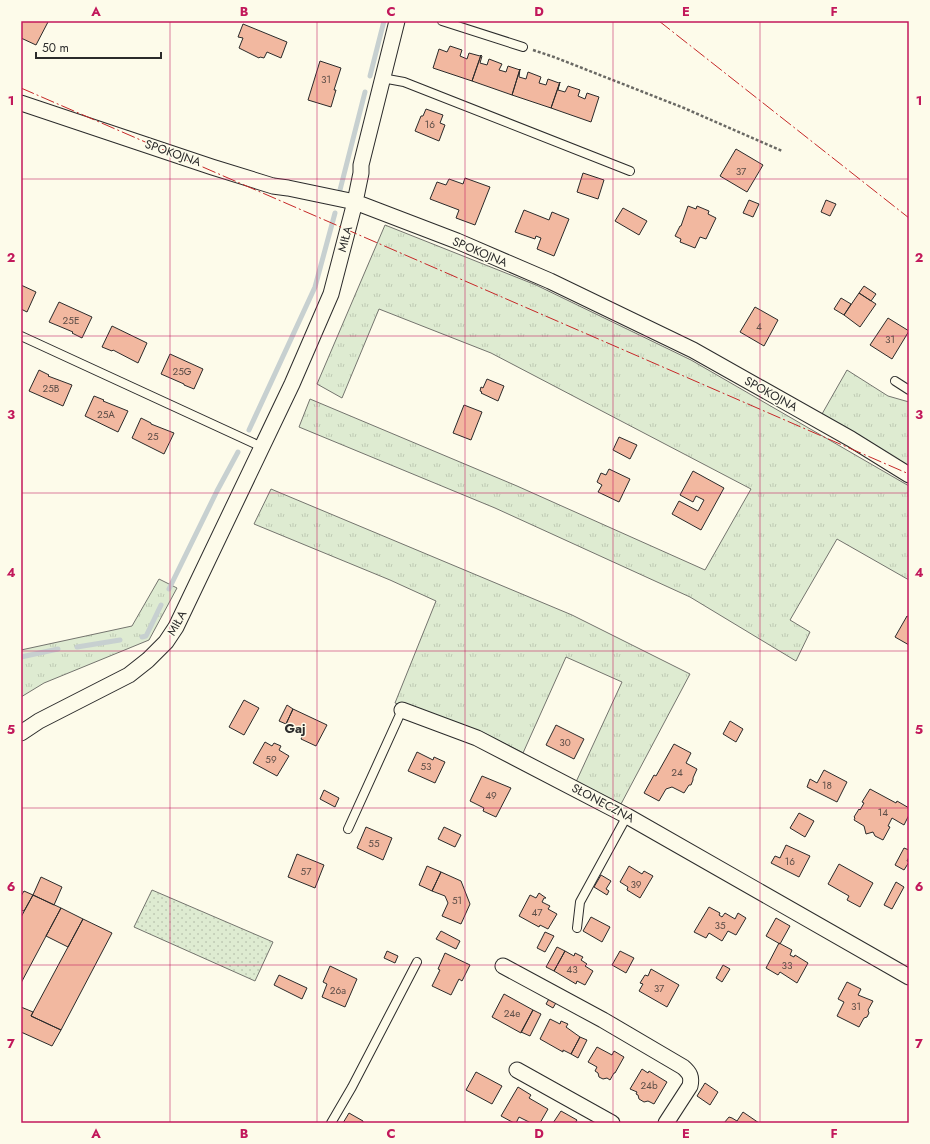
<svg xmlns="http://www.w3.org/2000/svg" width="930" height="1144" viewBox="0 0 930 1144" font-family="Jost,sans-serif">
	<style>
		.grass { fill: url(#grass-tufts); stroke: #74746e }
		.garden { fill: url(#garden-dots); stroke: #74746e }
		.lines { fill: none; stroke-linecap: round; stroke-linejoin: round }
		.stream { stroke: #c7d0d0; stroke-width: 5 }
		.building { fill: #f2b8a0; stroke: #2b2b2b }
		.service-casing { stroke: #2b2b2b; stroke-width: 10 }
		.minor-casing { stroke: #2b2b2b; stroke-width: 17 }
		.path { stroke: #6a6964; stroke-width: 2.5; stroke-dasharray: 3 2; stroke-linecap: butt }
		.service { stroke: #fdfbea; stroke-width: 8 }
		.minor { stroke: #fdfbea; stroke-width: 15 }
		.power { stroke: #c62828; stroke-width: 1; stroke-dasharray: 14 3 2 3; stroke-linecap: butt }
		.grid { fill: none; stroke: #c2185b; stroke-width: 1; stroke-opacity: 0.55 }
		.labels { text-anchor: middle; stroke-width: 3; stroke-linejoin: round; paint-order: stroke }
		.number-label { font-size: 10px; fill: #5d4e48 }
		.street-label { font-size: 12px; fill: #2b2b2b; stroke: #fdfbea }
		.neighbourhood-label { font-size: 13px; font-weight: bold; fill: #2b2b2b; stroke: #fdfbea }
		.neatline { fill: none; stroke: #c2185b; stroke-width: 1.5 }
		.grid-label { font-size: 13px; text-anchor: middle; font-weight: bold; fill: #c2185b }
	</style>
	<defs>
		<pattern id="grass-tufts" width="24" height="20" patternUnits="userSpaceOnUse"><rect width="24" height="20" fill="#deebd1"/><path d="M3 7l-1-3M5 7V3M7 7l1-3M15 17l-1-3M17 17v-4M19 17l1-3" fill="none" stroke="#bfcab4"/></pattern>
		<pattern id="garden-dots" width="8" height="8" patternUnits="userSpaceOnUse"><rect width="8" height="8" fill="#deebd1"/><path d="M2 2h.1M6 6h.1" fill="none" stroke="#bfcab4" stroke-width="1.8" stroke-linecap="round"/></pattern>
	</defs>
	<rect width="100%" height="100%" fill="#fdfbea"/>
	<path class="grass" d="M385,225L536,285L691,360L909,486V580L837,539L790,620L810,632L796,661L690,597L495,508L299,427L310,399L517,486L705,570L751,489L491,353L379,309L342,398L317,384Z
		M847,370L888,396L909,402V466L822,414Z
		M271,489L572,615L690,674L621,804L576,782L622,682L566,657L523,753L482,732L395,703L436,601L390,580L254,524Z
		M159,579L177,588L149,640L44,683L21,697V650L132,626Z"/>
	<path class="garden" d="M152,890L273,942L255,981L134,927Z"/>
	<g class="lines">
		<path class="stream" d="M370,76L384,21
			M340,190L365,92
			M249,430L315,287L335,213
			M169,589L217,491L238,452
			M142,637L146,636L148,632L161,605
			M77,647L120,640
			M21,657L58,649"/>
	</g>
	<path class="building" d="M21,21H46L48,22L36,45L21,38Z
		M243,24L287,42L281,58L267,52L264,58L260,57L259,58L239,48L243,38L238,37Z
		M450,46L462,50L460,56L467,59L469,53L480,56L481,55L472,81L433,68L439,49L447,52Z
		M481,55L482,56L480,63L487,65L489,59L502,64L499,70L506,72L508,66L520,70V69L512,95L472,81Z
		M320,61L341,68L334,90H336L331,107L308,100Z
		M520,69L519,77L526,79L528,72L541,77L539,83L546,85L548,79L559,83L560,82L551,108L512,95Z
		M560,82L558,90L565,92L568,86L580,90L578,96L585,99L587,93L599,97L591,122L551,108Z
		M426,109L443,115L440,123L445,125L439,141L415,131L421,116H423Z
		M736,149L763,165L747,192L720,176Z
		M583,173L604,180L598,199L577,192Z
		M465,178L490,187L475,225L456,218L459,210L430,199L437,182L446,185L449,179L463,184Z
		M749,200L759,204L753,217L743,213Z
		M826,200L836,204L830,216L821,212Z
		M688,206L696,209L697,206L709,211L708,214L716,218L706,239L700,237L695,248L680,242L681,239L675,236L680,226H681Z
		M623,208L647,221L639,235L615,221Z
		M524,210L549,220L552,212L569,219L554,256L537,249L541,238L536,236L535,239L515,232Z
		M21,285L36,292L27,312L21,309Z
		M864,286L876,294L871,301L859,293Z
		M859,293L876,304L860,327L844,315Z
		M841,298L851,304L844,315L834,309Z
		M59,302L92,317L82,338L72,333L73,332L49,322Z
		M755,307L778,320L764,346L740,332Z
		M888,318L909,331L892,359L870,345Z
		M112,326L147,343L138,363L113,350L112,351L102,347Z
		M170,354L203,369L194,389L184,385V384L161,374Z
		M39,370L49,375L48,376L72,385L63,406L29,391Z
		M487,379L504,386L498,401L481,393L482,392L480,391L481,387L483,388Z
		M94,396L104,400L103,401L128,411L118,432L85,416Z
		M464,405L482,412L471,440L453,433Z
		M141,418L151,423V424L174,433L164,454L132,438Z
		M619,437L637,445L630,459L613,450Z
		M609,469L630,479L619,502L598,492L602,485L597,482L601,473L606,475Z
		M693,471L724,488L701,530L672,514L679,501L698,511L704,500L696,496L693,502L680,495Z
		M907,616L909,617V645L895,637Z
		M244,700L259,708L244,735L229,727Z
		M287,705L293,709L286,724L279,721Z
		M293,709L327,725L316,746L301,739L304,733L286,724Z
		M730,721L743,729L736,742L723,734Z
		M556,725L584,739L574,759L546,745Z
		M265,742L272,746L274,743L281,746L279,750L289,756L277,776L253,763Z
		M674,744L691,753L686,763L697,769L693,778V780L691,785H689L684,793L672,787L666,789L659,801L644,793L654,775L656,776Z
		M417,752L433,760L434,757L445,762L435,783L408,771Z
		M824,770L847,782L837,802L807,787L810,779L817,783Z
		M482,776L511,788L496,817L483,811L484,808L470,801Z
		M870,789L896,803L897,801L909,808V815L904,825L892,818L888,826L890,827L883,840L875,836L873,832L866,834L864,826L854,820L855,818L854,817L859,809L860,810L864,803L862,802Z
		M324,790L339,798L335,807L320,799Z
		M799,813L814,821L805,837L790,828Z
		M366,827L392,838L383,860L357,848Z
		M444,827L461,835L455,847L438,839Z
		M786,845L810,856L799,877L771,863L775,856L780,858Z
		M904,848L909,850V857L907,861L909,862L904,870L895,865Z
		M297,854L324,865L315,888L288,877Z
		M839,864L873,883L860,907L847,900L849,896L828,884Z
		M427,866L441,872L432,891L419,885Z
		M629,866L642,874L644,871L653,876L640,898L627,890L628,887L620,882Z
		M441,872L461,881L470,904L461,924L442,916L448,903L445,896L432,891Z
		M601,875L611,881L606,889L609,891L607,895L594,887Z
		M41,877L62,887L54,905L33,895Z
		M896,882L904,887L892,909L884,905Z
		M24,891L33,895L24,911L21,910V896Z
		M539,893L546,898H544L542,902L550,906L548,909L557,914L548,929L540,925L539,927L519,916L530,895L536,898Z
		M33,895L61,908L21,983V917Z
		M709,907L720,913L719,915L722,917L725,913L735,919L738,913L746,918L736,935L728,931L722,941L709,933L706,938L694,932Z
		M61,908L83,919L68,947L46,936Z
		M591,917L610,927L602,942L583,931Z
		M776,918L790,926L780,944L766,936Z
		M83,919L112,933L61,1030L31,1016Z
		M441,931L460,941L456,949L436,939Z
		M545,932L554,936L545,952L537,948Z
		M779,943L792,950L790,955L794,957L795,955L808,963L797,983L780,972L778,975L766,968Z
		M557,947L565,951L554,971L546,967Z
		M387,951L398,956L395,963L384,958Z
		M565,951L574,956L575,953L583,957L581,960L587,964L585,966L593,971L585,985L577,981L576,984L554,971Z
		M620,951L634,958L626,973L612,965Z
		M445,953L470,965L462,981L459,979L451,995L432,986L440,970L438,969Z
		M723,965L730,969L722,982L716,978Z
		M330,966L357,979L345,1007L322,997L327,984L323,982Z
		M651,969L679,985L667,1007L639,991L643,984L640,983L645,975L648,976Z
		M279,975L307,988L302,999L274,985Z
		M847,982L861,989L858,995L873,1001L868,1010L869,1013L867,1017L864,1018L859,1027L837,1016L844,1002L838,999Z
		M504,994L533,1010L521,1033L492,1017Z
		M550,997L557,1001L553,1008L546,1004Z
		M21,1007L33,1012L31,1016L61,1030L52,1046L21,1032Z
		M533,1010L541,1014L530,1036L521,1032Z
		M550,1019L560,1024L561,1021L568,1024L566,1027L580,1037L571,1054L563,1050V1052L540,1039Z
		M580,1037L587,1040L578,1058L571,1054Z
		M597,1047L612,1055L614,1051L624,1057L615,1073H614L610,1080L607,1078L603,1079L599,1077L598,1073L595,1071L597,1067L588,1062Z
		M642,1069L648,1073L649,1071L667,1082L654,1104L648,1101L644,1102L639,1099L638,1095L636,1094L637,1092L630,1089Z
		M476,1072L502,1086L492,1104L466,1090Z
		M705,1083L718,1092L710,1105L697,1096Z
		M518,1087L531,1095L529,1098L548,1109L540,1123H531L519,1117L516,1123H514L501,1116Z
		M561,1111L577,1120L575,1123H553Z
		M743,1112L759,1123H724L729,1117L732,1118L737,1121Z
		M349,1113L363,1121V1123H343Z"/>
	<g class="lines">
		<g class="service-casing">
			<path id="service" d="M442,21L523,47
				M382,78L404,82L630,171
				M21,336L262,447
				M895,381L909,390
				M348,829L402,710
				M577,928L580,902L627,816
				M331,1123L352,1087L417,962"/>
		</g>
		<g class="minor-casing">
			<path id="minor" d="M21,103L212,167L273,186L288,188L355,202L457,241L550,281L693,350L851,439L909,475
				M402,710L477,738L627,816L909,977
				M21,733L39,721L129,675L148,660L166,642L176,627L292,384L331,294L355,202L361,173V165L397,21
				M503,966L603,1020L683,1067C690,1073 692,1077 690,1086L666,1123
				M517,1070L612,1123"/>
		</g>
		<path class="path" d="M533,50L554,57L684,108L782,151"/>
		<use href="#service" class="service"/>
		<use href="#minor" class="minor"/>
		<path class="power" d="M659,21L909,218
			M21,88L909,474"/>
	</g>
	<path class="grid" d="M170,21V1123M317,21V1123M465,21V1123M613,21V1123M760,21V1123M21,179H909M21,336H909M21,493H909M21,651H909M21,808H909M21,965H909"/>
	<g class="labels">
		<g class="number-label">
			<text x="326" y="83">31</text>
			<text x="430" y="128">16</text>
			<text x="741" y="175">37</text>
			<text x="71" y="324">25E</text>
			<text x="759" y="330">4</text>
			<text x="890" y="343">31</text>
			<text x="182" y="375">25G</text>
			<text x="51" y="392">25B</text>
			<text x="106" y="418">25A</text>
			<text x="153" y="440">25</text>
			<text x="565" y="746">30</text>
			<text x="271" y="763">59</text>
			<text x="426" y="770">53</text>
			<text x="677" y="776">24</text>
			<text x="827" y="789">18</text>
			<text x="491" y="799">49</text>
			<text x="883" y="816">14</text>
			<text x="374" y="847">55</text>
			<text x="790" y="865">16</text>
			<text x="306" y="875">57</text>
			<text x="636" y="888">39</text>
			<text x="457" y="904">51</text>
			<text x="537" y="916">47</text>
			<text x="720" y="929">35</text>
			<text x="787" y="969">33</text>
			<text x="572" y="973">43</text>
			<text x="659" y="992">37</text>
			<text x="338" y="994">26a</text>
			<text x="856" y="1010">31</text>
			<text x="512" y="1017">24e</text>
			<text x="649" y="1089">24b</text>
		</g>
		<g class="street-label">
			<text transform="translate(173 153) rotate(19)" y="4">SPOKOJNA</text>
			<text transform="translate(345 239) rotate(-75)" y="4">MIŁA</text>
			<text transform="translate(480 252) rotate(23)" y="4">SPOKOJNA</text>
			<text transform="translate(771 394) rotate(29)" y="4">SPOKOJNA</text>
			<text transform="translate(177 623) rotate(-61)" y="4">MIŁA</text>
			<text transform="translate(603 803) rotate(28)" y="4">SŁONECZNA</text>
		</g>
		<g class="neighbourhood-label">
			<text x="295" y="733">Gaj</text>
		</g>
	</g>
	<rect width="930" height="1144" fill="none" stroke="#fdfbea" stroke-width="44"/>
	<path d="M36 52v6h125v-6" fill="none" stroke="#2b2b2b" stroke-width="2"/>
	<text x="42" y="52" font-size="12" fill="#2b2b2b" stroke="#fdfbea" stroke-width="3" paint-order="stroke">50 m</text>
	<rect x="22" y="22" width="886" height="1100" class="neatline"/>
	<g class="grid-label">
		<text x="96" y="16">A</text>
		<text x="244" y="16">B</text>
		<text x="391" y="16">C</text>
		<text x="539" y="16">D</text>
		<text x="686" y="16">E</text>
		<text x="834" y="16">F</text>
		<text x="11" y="105">1</text>
		<text x="919" y="105">1</text>
		<text x="11" y="262">2</text>
		<text x="919" y="262">2</text>
		<text x="11" y="419">3</text>
		<text x="919" y="419">3</text>
		<text x="11" y="577">4</text>
		<text x="919" y="577">4</text>
		<text x="11" y="734">5</text>
		<text x="919" y="734">5</text>
		<text x="11" y="891">6</text>
		<text x="919" y="891">6</text>
		<text x="11" y="1048">7</text>
		<text x="919" y="1048">7</text>
		<text x="96" y="1138">A</text>
		<text x="244" y="1138">B</text>
		<text x="391" y="1138">C</text>
		<text x="539" y="1138">D</text>
		<text x="686" y="1138">E</text>
		<text x="834" y="1138">F</text>
	</g>
</svg>
